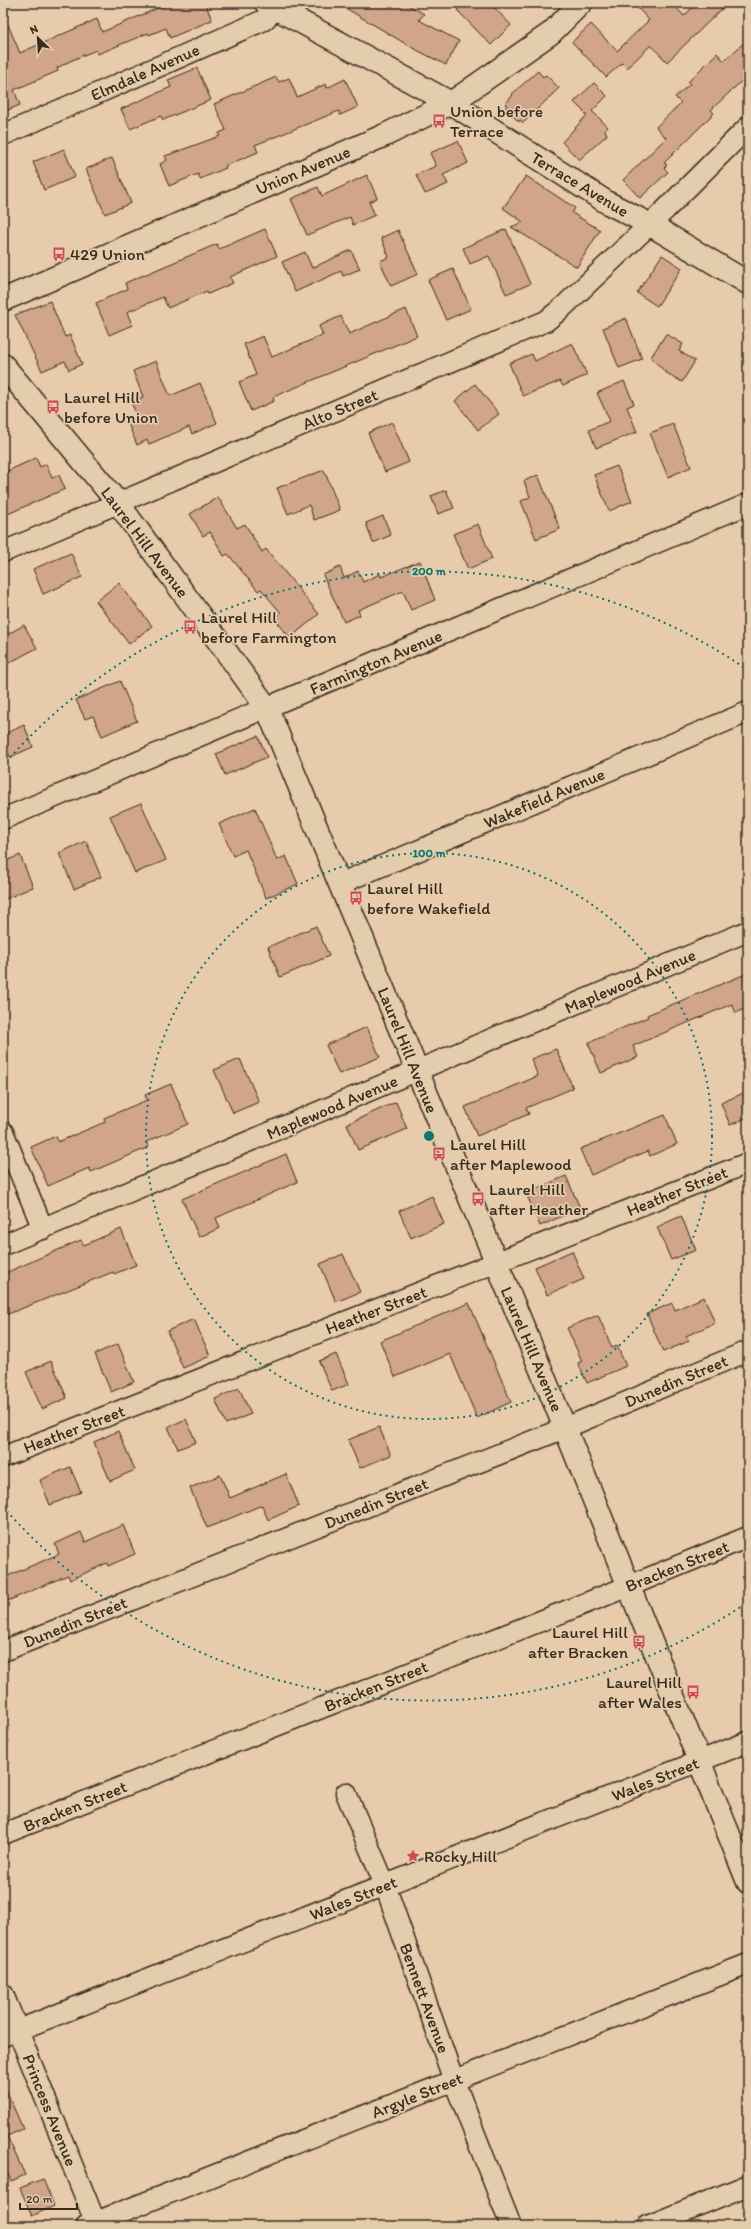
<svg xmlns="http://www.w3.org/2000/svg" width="751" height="2229" viewBox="0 0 751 2229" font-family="Itim,sans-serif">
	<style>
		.building { fill: #d0a58a; stroke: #3b2a1e }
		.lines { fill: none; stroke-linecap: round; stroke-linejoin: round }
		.street-casing { stroke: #3b2a1e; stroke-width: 23 }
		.secondary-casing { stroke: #3b2a1e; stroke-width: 25 }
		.street { stroke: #e3cdac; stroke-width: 20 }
		.secondary { stroke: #e3cdac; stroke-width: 22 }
		.ring { fill: none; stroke: #0f766e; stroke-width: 2; stroke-dasharray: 2 4 }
		.labels { text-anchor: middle; stroke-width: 3.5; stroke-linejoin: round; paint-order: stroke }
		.street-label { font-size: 17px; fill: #3b2a1e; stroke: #e3cdac }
		.poi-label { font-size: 17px; fill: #3b2a1e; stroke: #e3cdac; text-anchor: start }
		.centre { fill: #0f766e; stroke: #e3cdac; stroke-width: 2 }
		.ring-label { font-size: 12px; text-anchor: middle; font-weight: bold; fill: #0f766e; stroke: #e3cdac; stroke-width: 3.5; stroke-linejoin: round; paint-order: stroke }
	</style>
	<rect width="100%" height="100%" fill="#e7cbab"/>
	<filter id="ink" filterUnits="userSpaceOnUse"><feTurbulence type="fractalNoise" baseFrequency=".025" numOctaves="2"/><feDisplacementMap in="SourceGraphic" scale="8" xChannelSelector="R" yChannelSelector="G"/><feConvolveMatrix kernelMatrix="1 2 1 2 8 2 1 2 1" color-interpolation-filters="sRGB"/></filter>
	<g filter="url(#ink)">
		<path class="building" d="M170,3H205L212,20L170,38L166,28L149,35L148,33L98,54L96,50L70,61L57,68L58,71L14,90L20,105L3,112V13L20,53L97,19L102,32Z
			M337,3H405L424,14L419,20L459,41L446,65L411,47Z
			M465,3H490L511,25L491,45L457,10Z
			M633,3H672L684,16L697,3H728L667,62L651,45L627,68L622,63L606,77L572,42L591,24L617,51L649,20Z
			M748,39V75L715,106L711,110L714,113L664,163L667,165L664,168L668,172L640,198L623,180L666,138L656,127L681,103L675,97L690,84L688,82L717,53L724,61Z
			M197,68L211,100L163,120L161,116L130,129L121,109L171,87L168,80Z
			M538,71L543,77L546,75L559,88L523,123L520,120L519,122L505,108L507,106L505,104L513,95L512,94Z
			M276,77L279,82L289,78L297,97L326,84L327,88L345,79L358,107L340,115L339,111L255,145L258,152L225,166L226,168L200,179L198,174L169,186L160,164L167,160L165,156L220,136L219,133L226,130L214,104Z
			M594,83L607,96L592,111L608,127L605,130L607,135L579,160L562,142L587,115L574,102Z
			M458,141L468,163L443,175L448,184L425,194L416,175L436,166L430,153Z
			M64,149L75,177L44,190L33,162Z
			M112,158L131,203L105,214L86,169Z
			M367,175L377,198L369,202L375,215L353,225L350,217L307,235L291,199L318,187L322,196Z
			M526,176L575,208L572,213L600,230L577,267L511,227L523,222L503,208Z
			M265,229L277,256L230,277L233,283L208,294L207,291L168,308L163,297L127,312L132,325L109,335L96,303L127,289L125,283L217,244L219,249Z
			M506,229L530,284L506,294L489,256L470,264L463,248Z
			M398,230L418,274L391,286L380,261L389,257L381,238Z
			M351,250L360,269L343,276L341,271L295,292L282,262L305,252L312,268Z
			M662,255L682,268L657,306L637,293Z
			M453,269L471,309L446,320L428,280Z
			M50,301L65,337L70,335L82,364L69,370L65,361L42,371L15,315Z
			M406,309L417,336L273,397L274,401L251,411L239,382L256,375L244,344L263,336L272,357L323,335L319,326L341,316L349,334Z
			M626,318L642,359L619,368L603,328Z
			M666,334L683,344L679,351L695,361L682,382L665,372L651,357Z
			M572,343L587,375L563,386L560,381L523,396L509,363L532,354L535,361Z
			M156,361L170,396L200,383L217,423L192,434L189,427L149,444L147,440L137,445L127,421L137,416L131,402L143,397L133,371Z
			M624,381L634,404L627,407L637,432L596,448L589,430L610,421L597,393Z
			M475,384L499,414L478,430L455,401Z
			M392,422L409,462L385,472L368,433Z
			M673,424L691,467L668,477L650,433Z
			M36,458L40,467L46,464L52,478L59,475L65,489L3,516V473Z
			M617,466L632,501L609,511L594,475Z
			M324,470L340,510L314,520L309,505L288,514L277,488Z
			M538,475L560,529L536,539L521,501L530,497L524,481Z
			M446,490L454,508L438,514L431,496Z
			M218,497L237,528L245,524L262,552L266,549L319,614L290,638L274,618L281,613L261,589L258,591L228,554L224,556L210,532L203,536L190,514Z
			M383,516L391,535L373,543L366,523Z
			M478,524L492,559L468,569L453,534Z
			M71,553L82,577L43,594L33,569Z
			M420,561L435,600L411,610L403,591L358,610L360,615L344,622L323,575L340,567L344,578L358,571L363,582L380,574L381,577Z
			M119,583L152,626L129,644L96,601Z
			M24,625L37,648L3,666V637Z
			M120,681L137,721L102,736L93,716L85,719L76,700Z
			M24,725L33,747L10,757L3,742V735Z
			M258,736L267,757L225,775L216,754Z
			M141,803L166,860L135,873L110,816Z
			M255,808L277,860L286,856L298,884L266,898L246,850L233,856L219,824Z
			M86,841L101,877L74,889L59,853Z
			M20,855L33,887L3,900V862Z
			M316,926L329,956L280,977L268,947Z
			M748,973V1007L736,1013L732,1004L633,1046L638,1057L601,1073L588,1043L648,1017L647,1015Z
			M367,1027L380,1057L339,1074L326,1045Z
			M556,1049L573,1088L526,1108L529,1114L477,1136L465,1107L538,1076L531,1059Z
			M240,1059L259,1102L233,1113L214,1070Z
			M171,1084L188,1124L146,1142L149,1147L121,1159L91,1172L89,1168L48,1186L31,1147L56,1136L58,1142L105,1122L104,1118L147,1100L145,1095Z
			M748,1091V1117L730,1125L721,1103Z
			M396,1102L407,1129L358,1150L347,1124Z
			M665,1115L677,1144L650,1156L648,1151L591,1175L580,1149Z
			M286,1154L297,1182L216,1218L220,1228L199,1237L182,1199Z
			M566,1176L580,1208L540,1226L526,1193Z
			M432,1196L444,1224L411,1238L399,1211Z
			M681,1216L696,1250L671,1260L657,1227Z
			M121,1229L136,1265L114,1274L113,1272L3,1316V1274L81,1240L84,1245Z
			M572,1251L584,1279L547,1295L535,1267Z
			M343,1254L360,1292L336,1302L320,1264Z
			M704,1297L715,1323L686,1336L689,1341L663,1352L647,1314L672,1303L675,1310Z
			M469,1303L511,1402L477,1418L450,1354L395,1377L380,1341Z
			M598,1315L612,1348L617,1346L626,1366L587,1383L578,1363L582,1361L567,1328Z
			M194,1319L210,1356L183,1368L167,1331Z
			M118,1344L134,1382L111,1392L95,1354Z
			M336,1354L349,1384L332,1391L319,1361Z
			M51,1361L67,1398L42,1409L26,1372Z
			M239,1388L251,1414L226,1424L215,1399Z
			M186,1419L196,1442L178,1449L168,1427Z
			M379,1427L391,1455L360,1468L348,1440Z
			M118,1431L135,1470L110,1481L94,1442Z
			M70,1467L81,1492L50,1505L40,1480Z
			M286,1474L299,1506L268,1520L262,1505L207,1528L190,1488L220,1475L230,1498Z
			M123,1525L135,1554L108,1566L107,1563L70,1580L68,1575L3,1603V1578L59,1554L55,1544L81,1532L85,1542Z
			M3,2083L23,2129L7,2136L25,2175L11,2181L3,2163Z
			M43,2179L54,2206L32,2216L20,2188Z"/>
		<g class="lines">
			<g class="street-casing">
				<path id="street" d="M3,135L264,20L282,3
					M3,552L546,321L562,308L665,210L748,127
					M3,819L748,504
					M339,884L748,712
					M3,1132L43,1229
					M3,1245L748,931
					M3,1457L748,1163
					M3,1651L565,1428L748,1351
					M346,1793L385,1885L454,2081L511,2226
					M3,1834L629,1586L748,1537
					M3,1994L97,2226
					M3,2036L748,1742
					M86,2226L748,1964
					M648,2226L748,2185"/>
			</g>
			<g class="secondary-casing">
				<path id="secondary" d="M266,3L451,103L608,203L649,224L748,283
					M3,300L383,136L451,103L551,33L581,3
					M3,365L118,503L267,708L565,1428L748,1882"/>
			</g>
			<use href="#street" class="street"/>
			<use href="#secondary" class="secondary"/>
		</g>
	</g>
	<g class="ring">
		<circle cx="429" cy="1136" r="283"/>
		<path d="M745 1604A565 565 0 0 1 6 1510M6 762A565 565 0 0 1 745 668"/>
	</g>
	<defs>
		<g id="bus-bare" transform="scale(1.08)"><path d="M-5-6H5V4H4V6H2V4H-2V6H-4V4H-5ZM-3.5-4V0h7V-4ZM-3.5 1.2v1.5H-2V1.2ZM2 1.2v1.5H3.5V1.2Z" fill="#d1495b" stroke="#e3cdac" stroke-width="2.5" paint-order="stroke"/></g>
		<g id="sight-bare" transform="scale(1.08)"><path d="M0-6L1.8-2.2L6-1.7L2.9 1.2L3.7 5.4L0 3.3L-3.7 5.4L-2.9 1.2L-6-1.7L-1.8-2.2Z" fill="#d1495b" stroke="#e3cdac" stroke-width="2.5" paint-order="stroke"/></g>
	</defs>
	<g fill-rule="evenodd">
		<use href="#bus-bare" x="439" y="121"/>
		<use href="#bus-bare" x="59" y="254"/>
		<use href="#bus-bare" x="53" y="407"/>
		<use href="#bus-bare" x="190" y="627"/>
		<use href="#bus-bare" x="356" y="898"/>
		<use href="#bus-bare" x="439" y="1154"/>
		<use href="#bus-bare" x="478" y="1199"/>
		<use href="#bus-bare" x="639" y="1642"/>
		<use href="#bus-bare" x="693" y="1692"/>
		<use href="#sight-bare" x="413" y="1856"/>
	</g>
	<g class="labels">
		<g class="street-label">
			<text transform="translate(145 72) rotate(-24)" y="6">Elmdale Avenue</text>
			<text transform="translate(303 170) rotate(-23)" y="6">Union Avenue</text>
			<text transform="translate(580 184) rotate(31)" y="6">Terrace Avenue</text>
			<text transform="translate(340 409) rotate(-23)" y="6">Alto Street</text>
			<text transform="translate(145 542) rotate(53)" y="6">Laurel Hill Avenue</text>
			<text transform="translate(376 662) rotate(-23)" y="6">Farmington Avenue</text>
			<text transform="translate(544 798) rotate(-23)" y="6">Wakefield Avenue</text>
			<text transform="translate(630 981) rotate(-23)" y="6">Maplewood Avenue</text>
			<text transform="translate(408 1050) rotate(68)" y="6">Laurel Hill Avenue</text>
			<text transform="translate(332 1107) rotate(-23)" y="6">Maplewood Avenue</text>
			<text transform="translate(677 1191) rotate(-22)" y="6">Heather Street</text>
			<text transform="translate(376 1310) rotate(-21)" y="6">Heather Street</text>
			<text transform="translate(532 1349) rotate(67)" y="6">Laurel Hill Avenue</text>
			<text transform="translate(676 1381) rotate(-23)" y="6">Dunedin Street</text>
			<text transform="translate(74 1429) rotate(-21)" y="6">Heather Street</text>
			<text transform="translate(376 1503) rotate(-22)" y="6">Dunedin Street</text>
			<text transform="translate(677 1566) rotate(-22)" y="6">Bracken Street</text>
			<text transform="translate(75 1622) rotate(-22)" y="6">Dunedin Street</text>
			<text transform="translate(376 1686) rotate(-22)" y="6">Bracken Street</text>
			<text transform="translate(655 1779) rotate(-22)" y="6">Wales Street</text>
			<text transform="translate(75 1806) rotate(-22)" y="6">Bracken Street</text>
			<text transform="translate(353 1898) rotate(-22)" y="6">Wales Street</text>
			<text transform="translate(425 1998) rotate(70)" y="6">Bennett Avenue</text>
			<text transform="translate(417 2095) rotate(-22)" y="6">Argyle Street</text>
			<text transform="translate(50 2110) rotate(68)" y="6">Princess Avenue</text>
		</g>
		<g class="poi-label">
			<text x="450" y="117">Union before<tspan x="450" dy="20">Terrace</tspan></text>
			<text x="70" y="260">429 Union</text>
			<text x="64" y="403">Laurel Hill<tspan x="64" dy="20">before Union</tspan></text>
			<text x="201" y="623">Laurel Hill<tspan x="201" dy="20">before Farmington</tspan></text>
			<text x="367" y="894">Laurel Hill<tspan x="367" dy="20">before Wakefield</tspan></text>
			<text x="450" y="1150">Laurel Hill<tspan x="450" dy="20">after Maplewood</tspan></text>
			<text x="489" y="1195">Laurel Hill<tspan x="489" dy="20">after Heather</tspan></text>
			<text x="628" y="1638" text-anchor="end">Laurel Hill<tspan x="628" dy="20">after Bracken</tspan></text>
			<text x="682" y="1688" text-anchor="end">Laurel Hill<tspan x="682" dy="20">after Wales</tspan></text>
			<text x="424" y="1862">Rocky Hill</text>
		</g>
	</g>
	<circle cx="429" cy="1136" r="6" class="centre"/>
	<g class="ring-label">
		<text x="429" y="575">200 m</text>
		<text x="429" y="857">100 m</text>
	</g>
	<rect width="751" height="2229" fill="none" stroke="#e3cdac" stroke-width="16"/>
	<rect x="8" y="8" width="735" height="2213" fill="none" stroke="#3b2a1e" stroke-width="1.5" filter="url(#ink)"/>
	<g transform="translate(38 38) rotate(335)" stroke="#e3cdac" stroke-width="3" paint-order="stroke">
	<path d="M0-3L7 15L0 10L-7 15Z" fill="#3b2a1e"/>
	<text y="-6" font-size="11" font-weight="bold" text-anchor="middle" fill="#3b2a1e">N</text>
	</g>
	<path d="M20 2203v6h57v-6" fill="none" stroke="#3b2a1e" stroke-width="2"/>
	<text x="26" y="2203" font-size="12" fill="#3b2a1e" stroke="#e3cdac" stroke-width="3" paint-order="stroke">20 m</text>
</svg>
